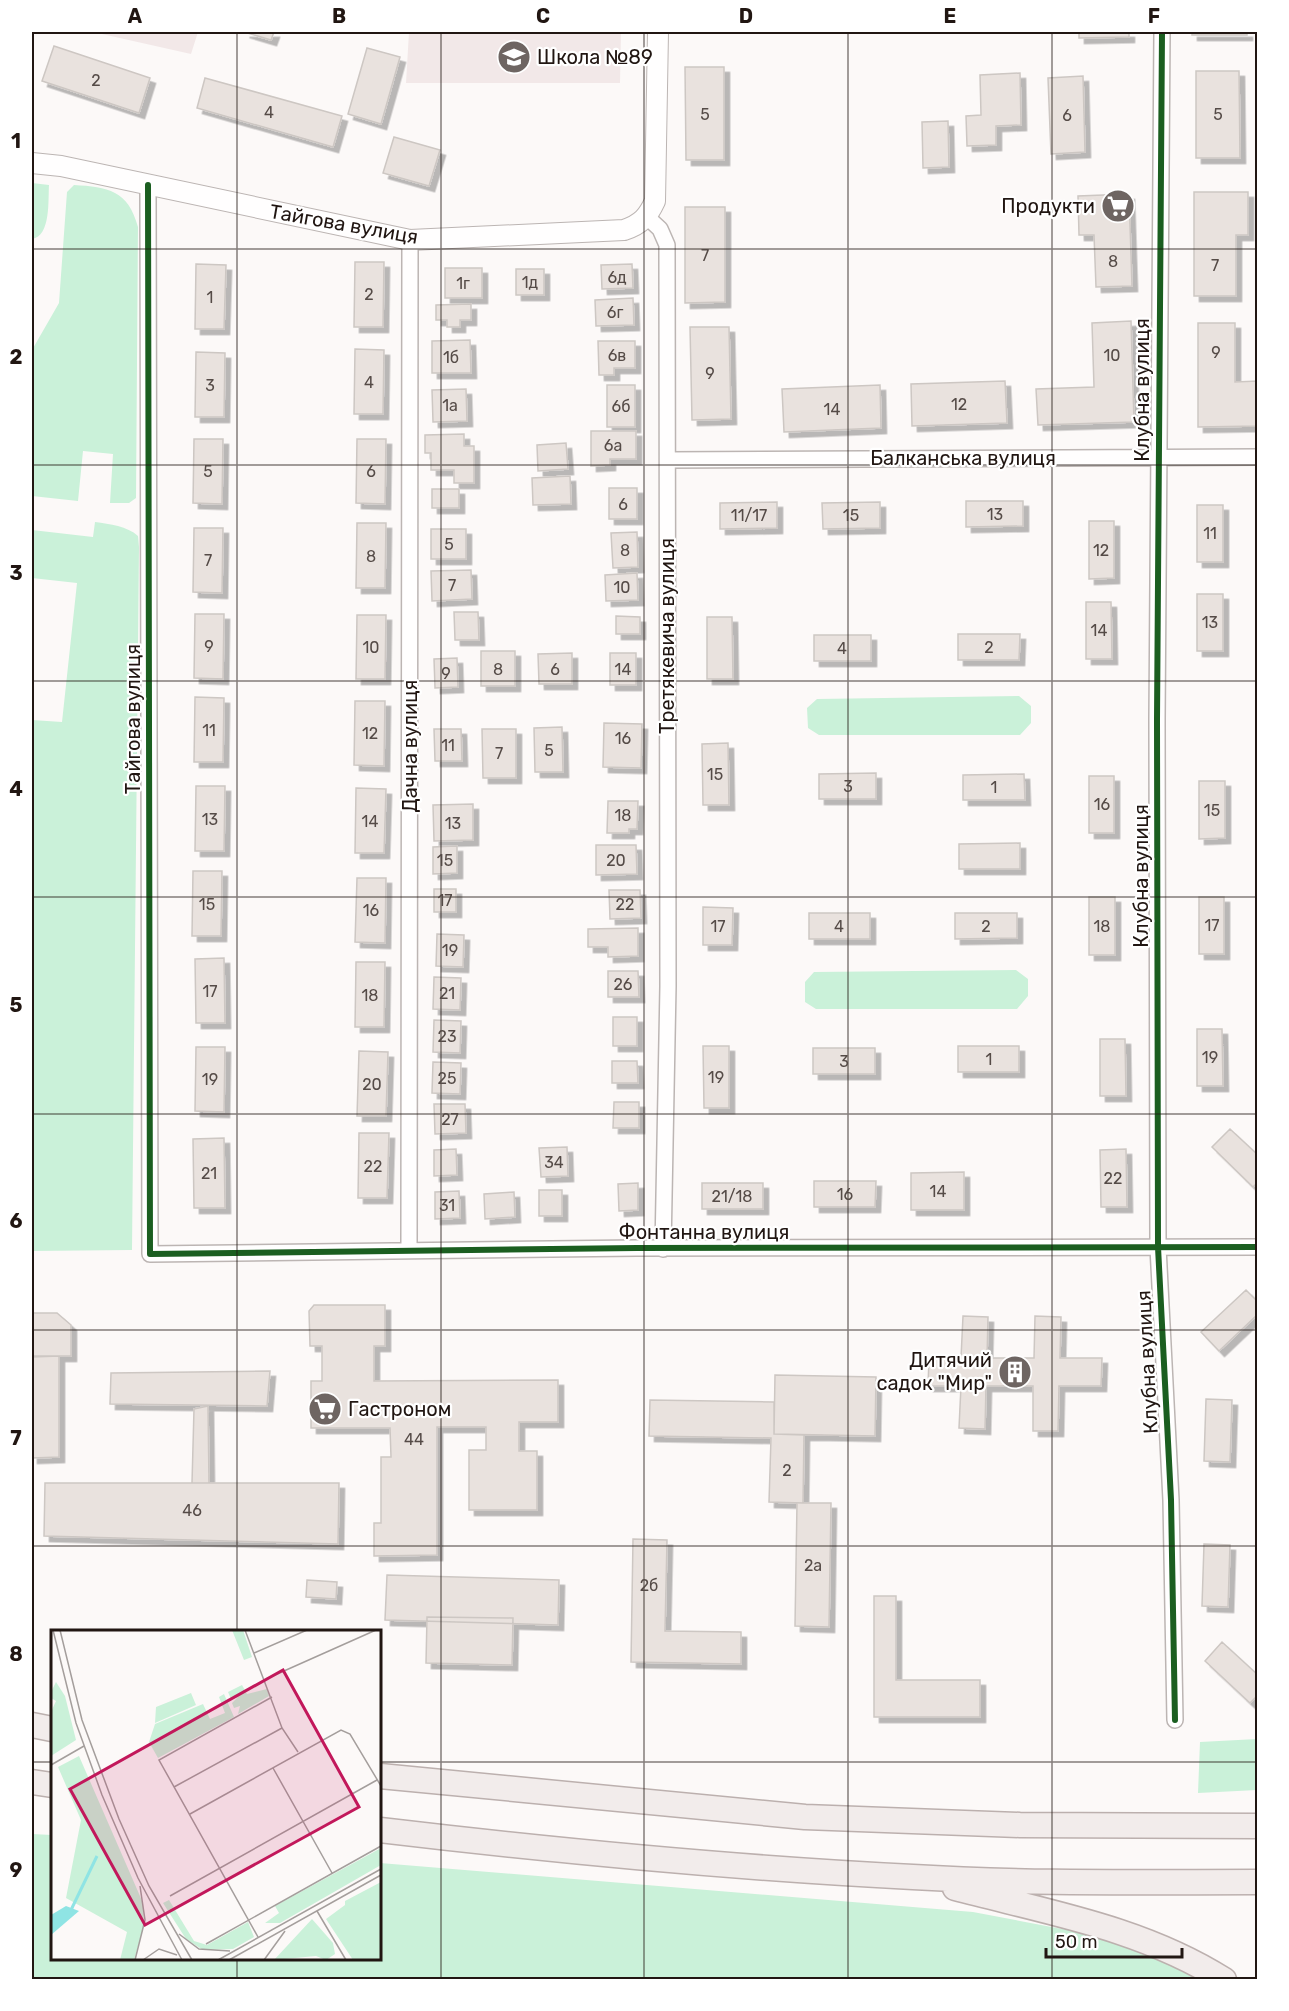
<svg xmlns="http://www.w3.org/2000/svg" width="1289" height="2011" viewBox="0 0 1289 2011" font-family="Rubik,sans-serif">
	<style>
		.education { fill: #f2e8e8 }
		.green { fill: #caf1d9 }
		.building { fill: #e9e2de; stroke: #cdc7c3; stroke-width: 1.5; filter: url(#shadow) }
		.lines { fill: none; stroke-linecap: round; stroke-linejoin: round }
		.minor-casing { stroke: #bcb5b3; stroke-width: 18 }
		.tertiary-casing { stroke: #bcb5b3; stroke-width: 22 }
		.primary-casing { stroke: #bcb0ae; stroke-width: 27 }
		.minor { stroke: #fffefe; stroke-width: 15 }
		.tertiary { stroke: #fffefe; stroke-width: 20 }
		.primary { stroke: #f2eceb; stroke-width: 24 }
		.cycleway-casing { stroke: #fff; stroke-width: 10 }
		.cycleway { stroke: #1b5e20; stroke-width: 6 }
		.grid { fill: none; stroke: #211612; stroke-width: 1.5; stroke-opacity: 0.55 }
		.labels { text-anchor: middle; stroke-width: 4.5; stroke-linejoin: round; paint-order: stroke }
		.number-label { font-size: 16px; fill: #554b47 }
		.poi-label { font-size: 20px; fill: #211612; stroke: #fff; text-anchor: start }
		.street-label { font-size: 20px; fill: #211612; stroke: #fff }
		.inset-river { fill: none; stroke: #8fe4e4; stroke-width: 3 }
		.inset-road { fill: none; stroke: #a49e9c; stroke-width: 1.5 }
		.view { fill: #c2185b; fill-opacity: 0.15; stroke: #c2185b; stroke-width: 3 }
		.inset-edge { fill: none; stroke: #211612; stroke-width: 3 }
		.neatline { fill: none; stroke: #211612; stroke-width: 2 }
		.grid-label { font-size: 20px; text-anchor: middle; font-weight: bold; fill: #211612 }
	</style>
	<defs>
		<filter id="shadow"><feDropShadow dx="5.5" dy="5.5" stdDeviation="0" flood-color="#0004"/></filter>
	</defs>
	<rect width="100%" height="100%" fill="#fcf9f8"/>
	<path class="education" d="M93,32H198L191,54Z
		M409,32H621L620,83H406Z"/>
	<path class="green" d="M32,183L49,185C48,200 51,236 32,239Z
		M74,185C108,187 128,190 138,227L136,498L129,503H110L113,454L83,451L78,501L32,496V350L59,303L67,192Z
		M95,522C110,524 127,526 138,536L139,547L132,1250L32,1251V720L62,722L77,583L32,578V530L93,537Z
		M1019,696L1031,706V723L1020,735H819L808,728L807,708L817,699Z
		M1016,970L1028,979V996L1017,1009H816L805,1002V982L814,972Z
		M1257,1739V1790L1198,1793L1200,1742Z
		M32,1834L52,1835V1958H380V1863L973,1912L1120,1940L1197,1979H32Z"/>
	<path class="building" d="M244,32H274L271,40Z
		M1079,32H1129V37L1079,38Z
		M1192,32H1247V35H1192Z
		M54,46L150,78L139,113L42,81Z
		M367,48L400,57L381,124L348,114Z
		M685,67H724V160H686Z
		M1196,71H1239L1240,158H1196Z
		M1020,73L1021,125L996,126V145L967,146L966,116L981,115L980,75Z
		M1083,76L1085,152L1051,154L1048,78Z
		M205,78L342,116L333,147L197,108Z
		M948,121L949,167L923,168L922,122Z
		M394,137L440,150L429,186L383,173Z
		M1194,192H1248V235H1236V296H1194Z
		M1129,194L1132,286L1096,287L1094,235H1079L1078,196Z
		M685,207H725V302L685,303Z
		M355,262H384L383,327H354Z
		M196,264L226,265L224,329H195Z
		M632,264L633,288L602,289L601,265Z
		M445,268H482V298H445Z
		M516,269H544V295H516Z
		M633,298L634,325L596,326L595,300Z
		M471,304V320H460V327H447V320H436V305Z
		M1131,321L1134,422L1038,425L1036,389L1094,387L1092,323Z
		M1198,323H1235V382L1258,381V426L1198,427Z
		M690,327H729L731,419L692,420Z
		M470,340L471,373H432V341Z
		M598,341H635V368H614V375H599Z
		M355,349L384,350L383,414H354Z
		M196,352L225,353L224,417H195Z
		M1005,381L1007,423L912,426L911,384Z
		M607,385H635V427H607Z
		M880,385L881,428L784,432L782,389Z
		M466,389L467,421L433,422L432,390Z
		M591,431H636V459H610V465L591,466Z
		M464,434V446H474V483H454V470H431V453H425V435Z
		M194,439H223L222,504L193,503Z
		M357,439H386L385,504L356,503Z
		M566,443L568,469L538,471L537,445Z
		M570,476L571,504L533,505L532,478Z
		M609,488H637V519H609Z
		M432,489H459V508H432Z
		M966,501H1023V526L966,527Z
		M777,502V528L720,529V503Z
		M880,502V528L823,529L822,503Z
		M1197,505H1223V562H1197Z
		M1089,521H1114V578L1089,579Z
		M357,523H386L385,588H356Z
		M194,528H223L222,593L193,592Z
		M431,529H466V559H431Z
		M637,532L638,567L613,568L611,533Z
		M471,570L472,599L432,601L431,571Z
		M637,573L638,600L606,601L605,575Z
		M1197,594H1223V651H1197Z
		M1086,602H1111L1112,659H1086Z
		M454,612H478L479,640H455Z
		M195,614H224L223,679L194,678Z
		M357,615H386L385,679H356Z
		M616,616L640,617V634H616Z
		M707,617H732L733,679H707Z
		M958,634H1020L1019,660H958Z
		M814,635H871V661H814Z
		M481,651H515V686H481Z
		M572,653V684H539L538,654Z
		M610,653H636V685H610Z
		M457,658L458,687L435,688L434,659Z
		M195,697L224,698L223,762H194Z
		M355,701H385L384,766L354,765Z
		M604,723L642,724L641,768L603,767Z
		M562,727L563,772H535L534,728Z
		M434,729H461L462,761H435Z
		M482,729H516V778H483Z
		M728,743L729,805H703L702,744Z
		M876,773V799H819V774Z
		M1024,774L1025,800H963V775Z
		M1089,776H1114V833H1089Z
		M1199,781H1225V838L1199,839Z
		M196,786H225L224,851H195Z
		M356,788L386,789L384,853H355Z
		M608,801H638L637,829H629V833H607Z
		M473,804V840L434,841L433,805Z
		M1020,843V869H959V844Z
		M596,845H636L637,874L596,875Z
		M457,846V873L433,874V847Z
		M193,871H222L221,936H192Z
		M357,878H386L385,943L355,942Z
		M434,889H456V912H434Z
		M609,890H640L641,918L610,919Z
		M1089,897H1115V955H1089Z
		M1199,897H1224V954H1199Z
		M703,907L733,908L732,945H703Z
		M809,913H870V939H809Z
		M955,913H1017V938L955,939Z
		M638,928V956L608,957V947H588V929Z
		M437,934L464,935L463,967L436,966Z
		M224,958L225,1023H196L195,959Z
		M356,962H385L384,1027H355Z
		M608,971H638L639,997H608Z
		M434,977L461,978L460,1010L433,1009Z
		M613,1017H637V1046H613Z
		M434,1020L461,1021L460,1053L433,1052Z
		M1197,1029H1222L1223,1086H1197Z
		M1100,1039H1125L1126,1096H1100Z
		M703,1046H729V1108H704Z
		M958,1046H1019V1072H958Z
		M196,1047H225L224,1112L195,1111Z
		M813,1048H875V1074H813Z
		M359,1051L388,1052L386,1116H357Z
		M612,1061H637L638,1083H612Z
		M433,1062L461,1063L460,1094L432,1093Z
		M614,1102H639V1128H613Z
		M434,1104H465L466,1133L435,1134Z
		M1230,1129L1258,1155V1182L1253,1187L1212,1147Z
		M359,1133H389L387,1198H358Z
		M224,1138L225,1208H194L193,1139Z
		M567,1147L568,1176L541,1177L539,1148Z
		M456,1149L457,1175L434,1176V1150Z
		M1126,1149L1127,1207H1101L1100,1150Z
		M964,1172V1210H911V1173Z
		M814,1181H876L875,1207H814Z
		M638,1183V1210L619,1211L618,1184Z
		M702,1183H763V1209H702Z
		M539,1190H562V1216H539Z
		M459,1191L460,1218L435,1219V1192Z
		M514,1192L515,1217L485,1219L484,1194Z
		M1246,1290L1258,1302V1314L1219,1351L1201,1332Z
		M314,1305H385V1346H374V1381L558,1380V1422H519V1451H537V1510H469V1450H486V1427H437V1555L374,1556V1523H381V1457H391L390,1428H311V1381H322V1346H310L309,1311Z
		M32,1313H57L71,1325V1356H32Z
		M963,1316L988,1317L987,1358H1034L1035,1316L1061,1317L1060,1358H1102L1101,1386H1059L1058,1431H1033V1386H986L985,1429L959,1428L961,1386H928L929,1358H961Z
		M59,1356V1457L32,1458V1357Z
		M270,1371L267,1406L110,1404L111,1373Z
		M775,1375L876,1377L875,1436L774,1434Z
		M1206,1399L1232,1400L1230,1462L1204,1461Z
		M650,1400L774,1402V1434L804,1435L803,1503L769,1502L771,1438L649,1436Z
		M208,1406L209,1483H192L194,1409Z
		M45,1483H339L338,1544L44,1536Z
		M797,1503H831L829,1627L795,1626Z
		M633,1539L667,1540L665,1631L741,1632V1664L631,1662Z
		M1204,1544L1230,1545L1228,1607L1202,1606Z
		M387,1575L559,1580L558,1625L385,1620Z
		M307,1580L337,1582L336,1599L306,1597Z
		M874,1596H896V1680H980V1717H874Z
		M427,1617L513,1618L512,1665L426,1663Z
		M1222,1642L1258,1675V1695L1250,1703L1205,1661Z"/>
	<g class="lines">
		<g class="minor-casing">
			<path id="minor" d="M1162,32L1157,720L1158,1247L1171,1500L1175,1720
				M148,185L150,1254L637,1248L1258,1247
				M647,217L660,229L667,245L668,986L663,1249
				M668,460L1258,457
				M409,1251L410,240"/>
		</g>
		<g class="tertiary-casing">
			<path id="tertiary" d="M32,163L61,166L410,240L624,230C642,224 648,216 655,201L658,32"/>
		</g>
		<g class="primary-casing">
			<path id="primary" d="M32,1725L52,1729
				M380,1776L805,1817L1020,1825L1258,1826
				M32,1782L52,1785
				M380,1830C557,1851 734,1868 913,1877C1027,1884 1143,1882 1258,1882
				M955,1888C1046,1912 1142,1928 1224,1980"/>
		</g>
		<use href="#minor" class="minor"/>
		<use href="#tertiary" class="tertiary"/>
		<use href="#primary" class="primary"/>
		<g class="cycleway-casing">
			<path id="cycleway" d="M1162,32L1157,720L1158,1247L1171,1500L1175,1720
				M148,185L150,1254L637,1248L1258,1247"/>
		</g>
		<use href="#cycleway" class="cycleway"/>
	</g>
	<path class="grid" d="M237,32V1632M441,32V1980M644,32V1980M848,32V1980M1052,32V1980M32,249H1258M32,465H1258M32,681H1258M32,897H1258M32,1114H1258M32,1330H1258M32,1546H1258M32,1762H52M380,1762H1258M237,1958V1980"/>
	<defs>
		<g id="school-disc" transform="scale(1.725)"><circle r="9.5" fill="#6e6562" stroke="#fff"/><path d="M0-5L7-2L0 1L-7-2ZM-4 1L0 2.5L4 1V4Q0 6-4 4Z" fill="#fff"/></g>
		<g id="supermarket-disc" transform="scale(1.725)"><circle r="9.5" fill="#6e6562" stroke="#fff"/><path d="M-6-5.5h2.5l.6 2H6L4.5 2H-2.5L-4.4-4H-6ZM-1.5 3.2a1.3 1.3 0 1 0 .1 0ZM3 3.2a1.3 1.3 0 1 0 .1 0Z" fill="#fff"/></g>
		<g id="building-disc" transform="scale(1.725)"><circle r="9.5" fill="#6e6562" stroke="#fff"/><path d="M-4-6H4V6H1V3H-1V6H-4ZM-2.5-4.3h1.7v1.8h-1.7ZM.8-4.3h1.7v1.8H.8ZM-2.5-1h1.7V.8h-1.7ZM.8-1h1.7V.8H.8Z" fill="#fff"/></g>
	</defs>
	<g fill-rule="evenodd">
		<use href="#school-disc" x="514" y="57"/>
		<use href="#supermarket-disc" x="1118" y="206"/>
		<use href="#building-disc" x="1015" y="1372"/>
		<use href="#supermarket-disc" x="325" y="1409"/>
	</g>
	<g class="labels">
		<g class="number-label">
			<text x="96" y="86">2</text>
			<text x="269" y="118">4</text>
			<text x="705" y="120">5</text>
			<text x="1218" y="120">5</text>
			<text x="1067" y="121">6</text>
			<text x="705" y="261">7</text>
			<text x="1113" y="267">8</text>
			<text x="1215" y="271">7</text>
			<text x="617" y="283">6д</text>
			<text x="530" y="288">1д</text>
			<text x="463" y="289">1г</text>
			<text x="369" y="300">2</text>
			<text x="210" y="303">1</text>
			<text x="615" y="318">6г</text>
			<text x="1216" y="358">9</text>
			<text x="617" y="361">6в</text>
			<text x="1112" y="361">10</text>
			<text x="451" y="363">1б</text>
			<text x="710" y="379">9</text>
			<text x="369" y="388">4</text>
			<text x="210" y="391">3</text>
			<text x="959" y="410">12</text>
			<text x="450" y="411">1а</text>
			<text x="621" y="412">6б</text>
			<text x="832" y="415">14</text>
			<text x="613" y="451">6а</text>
			<text x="208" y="477">5</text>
			<text x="371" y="477">6</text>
			<text x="623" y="510">6</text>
			<text x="995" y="520">13</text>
			<text x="749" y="521">11/17</text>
			<text x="851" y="521">15</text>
			<text x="1210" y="539">11</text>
			<text x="449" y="550">5</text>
			<text x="625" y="556">8</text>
			<text x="1101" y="556">12</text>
			<text x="371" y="562">8</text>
			<text x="208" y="566">7</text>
			<text x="452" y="591">7</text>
			<text x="622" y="593">10</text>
			<text x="1210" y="628">13</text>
			<text x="1099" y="636">14</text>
			<text x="209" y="652">9</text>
			<text x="371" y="653">10</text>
			<text x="989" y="653">2</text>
			<text x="842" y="654">4</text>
			<text x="498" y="675">8</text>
			<text x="555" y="675">6</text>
			<text x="623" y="675">14</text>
			<text x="446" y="679">9</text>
			<text x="209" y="736">11</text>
			<text x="370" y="739">12</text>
			<text x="623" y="744">16</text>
			<text x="448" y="751">11</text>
			<text x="549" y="756">5</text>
			<text x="499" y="759">7</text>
			<text x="715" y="780">15</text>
			<text x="848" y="792">3</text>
			<text x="994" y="793">1</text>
			<text x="1102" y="810">16</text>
			<text x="1212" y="816">15</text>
			<text x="623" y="821">18</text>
			<text x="210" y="825">13</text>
			<text x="370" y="827">14</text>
			<text x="453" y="829">13</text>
			<text x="445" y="866">15</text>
			<text x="616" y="866">20</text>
			<text x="445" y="906">17</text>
			<text x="207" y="910">15</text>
			<text x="625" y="910">22</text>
			<text x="371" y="916">16</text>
			<text x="1212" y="931">17</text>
			<text x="718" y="932">17</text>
			<text x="839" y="932">4</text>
			<text x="986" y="932">2</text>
			<text x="1102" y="932">18</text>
			<text x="450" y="956">19</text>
			<text x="623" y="990">26</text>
			<text x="210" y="997">17</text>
			<text x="447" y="999">21</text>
			<text x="370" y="1001">18</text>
			<text x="447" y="1042">23</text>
			<text x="1210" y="1063">19</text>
			<text x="989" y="1065">1</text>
			<text x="844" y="1067">3</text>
			<text x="716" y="1083">19</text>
			<text x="447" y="1084">25</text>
			<text x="210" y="1085">19</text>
			<text x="372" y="1090">20</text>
			<text x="450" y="1125">27</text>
			<text x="554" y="1168">34</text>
			<text x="373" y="1172">22</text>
			<text x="209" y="1179">21</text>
			<text x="1113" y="1184">22</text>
			<text x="938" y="1197">14</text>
			<text x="845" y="1200">16</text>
			<text x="732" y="1202">21/18</text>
			<text x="447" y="1211">31</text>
			<text x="414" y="1445">44</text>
			<text x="787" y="1476">2</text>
			<text x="192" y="1516">46</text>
			<text x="813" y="1571">2а</text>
			<text x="649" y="1591">2б</text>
		</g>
		<g class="poi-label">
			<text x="537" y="64">Школа №89</text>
			<text x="1095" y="213" text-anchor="end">Продукти</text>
			<text x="992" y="1367" text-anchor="end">Дитячий<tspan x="992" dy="23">садок "Мир"</tspan></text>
			<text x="348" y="1416">Гастроном</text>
		</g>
		<g class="street-label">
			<text transform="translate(344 224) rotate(10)" y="7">Тайгова вулиця</text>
			<text transform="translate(1142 390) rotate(-90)" y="7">Клубна вулиця</text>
			<text x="963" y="465">Балканська вулиця</text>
			<text transform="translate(667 636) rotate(-90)" y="7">Третякевича вулиця</text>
			<text transform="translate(133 719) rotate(-90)" y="7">Тайгова вулиця</text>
			<text transform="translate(410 746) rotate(-90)" y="7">Дачна вулиця</text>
			<text transform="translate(1141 876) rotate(-90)" y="7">Клубна вулиця</text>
			<text x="704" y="1239">Фонтанна вулиця</text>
			<text transform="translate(1147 1362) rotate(-93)" y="7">Клубна вулиця</text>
		</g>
	</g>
	<g transform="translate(51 1630)">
		<rect width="330" height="330" fill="#fcf9f8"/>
		<path d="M181,0H192L201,27L193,30ZM5,52L14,66L25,110L0,126V82L5,71L0,68V62ZM191,55L196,64L216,59L218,66L187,84L189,76L183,78L181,73L187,67L180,69L177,62ZM140,63L145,75L104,93L105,77ZM173,64L183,87L107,128L98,112L104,94L152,74L159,89L174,83L168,67ZM28,126L92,273L93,295L83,330H69L76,302L15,268L30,190L7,137ZM330,218V235L229,293H214L228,283L224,276ZM330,252V330H302L275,289L294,275V271ZM118,270L143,311L156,315L197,292L203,307L182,319L152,320L135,309L112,273ZM261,289L282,313L284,324L275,330L265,326L223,330Z" fill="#caf1d9"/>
		<path d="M15,276L28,281L0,305V285Z" fill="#8fe4e4"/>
		<path class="inset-river" d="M20,280L46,226"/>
		<path class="inset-road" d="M2,0L25,93L51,165L87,248L131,330M9,0L31,90L68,189L98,256L141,330M194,0L231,98L247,122M203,23L256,0M215,49L325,0M0,135L33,116M222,138L281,243M123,157L231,98M139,184L290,100L299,104L330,156M119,266L326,150M266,281L295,330M128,304L148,319L179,321M207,307L108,130L221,67M155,314L330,216M84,330L94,290L89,256M92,330L108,319L126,325M167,330L330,239M178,330L330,245M213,330L234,301"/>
		<path class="view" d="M232,40L308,177L94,295L19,159Z"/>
		<rect width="330" height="330" class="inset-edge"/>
	</g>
	<rect width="1289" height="2011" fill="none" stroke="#ffffff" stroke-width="66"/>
	<path d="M1046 1948v9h136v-9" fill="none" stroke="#211612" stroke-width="3"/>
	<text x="1055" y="1948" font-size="18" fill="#211612" stroke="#ffffff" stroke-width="4.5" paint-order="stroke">50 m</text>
	<rect x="33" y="33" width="1223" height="1945" class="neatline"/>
	<g class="grid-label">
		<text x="135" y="23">A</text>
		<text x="339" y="23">B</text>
		<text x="543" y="23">C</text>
		<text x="746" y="23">D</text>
		<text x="950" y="23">E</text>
		<text x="1154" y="23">F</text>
		<text x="16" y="148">1</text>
		<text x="16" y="364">2</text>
		<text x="16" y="580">3</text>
		<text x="16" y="796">4</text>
		<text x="16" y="1012">5</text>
		<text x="16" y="1228">6</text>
		<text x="16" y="1445">7</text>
		<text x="16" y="1661">8</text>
		<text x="16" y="1877">9</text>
	</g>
</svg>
